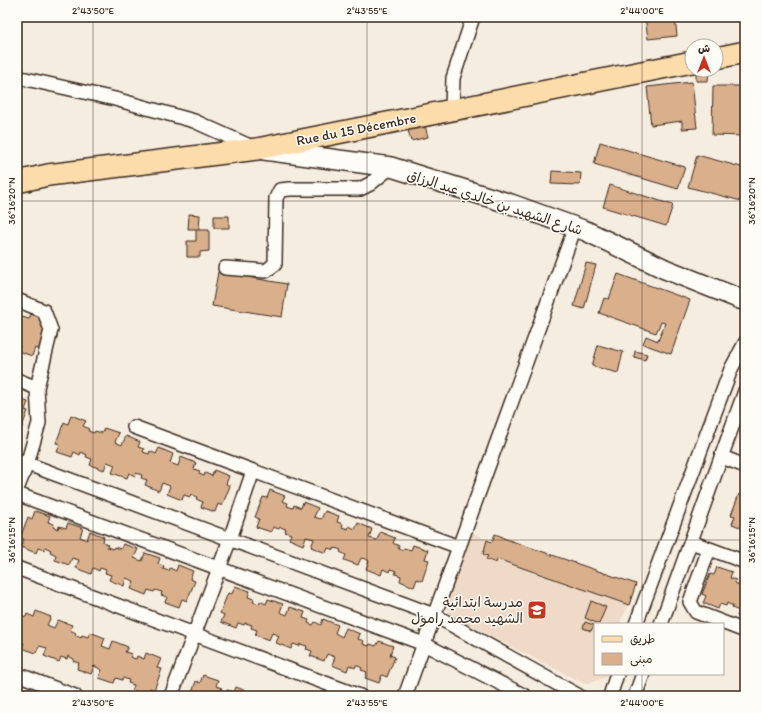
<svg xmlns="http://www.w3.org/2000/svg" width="762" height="713" viewBox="0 0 762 713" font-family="Itim,'Playpen Sans Arabic',sans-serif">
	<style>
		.built { fill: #eedac7 }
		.building { fill: #daaf8b; stroke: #3b2a1e }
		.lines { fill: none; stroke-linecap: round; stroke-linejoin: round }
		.street-casing { stroke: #3b2a1e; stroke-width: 16 }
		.secondary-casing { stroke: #3b2a1e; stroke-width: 22 }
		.primary-casing { stroke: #3b2a1e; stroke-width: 24 }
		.street { stroke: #fdfcf7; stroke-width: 13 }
		.secondary { stroke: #fdfcf7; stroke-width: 19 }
		.primary { stroke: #fddcac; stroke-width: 21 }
		.ticks { fill: none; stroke: #3b2a1e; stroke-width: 1; stroke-opacity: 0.45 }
		.labels { text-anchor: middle; stroke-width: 3; stroke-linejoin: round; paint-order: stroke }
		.street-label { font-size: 14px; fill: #3b2a1e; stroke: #fdfcf7 }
		.poi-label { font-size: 14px; fill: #3b2a1e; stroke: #fdfcf7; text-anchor: end }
		.neatline { fill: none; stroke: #3b2a1e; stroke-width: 1.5 }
		.ticks-label { font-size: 10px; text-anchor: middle; fill: #3b2a1e }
	</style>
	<rect width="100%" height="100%" fill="#f6ede1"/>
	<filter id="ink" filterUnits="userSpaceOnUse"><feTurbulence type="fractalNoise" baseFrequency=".025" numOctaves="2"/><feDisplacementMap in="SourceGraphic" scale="8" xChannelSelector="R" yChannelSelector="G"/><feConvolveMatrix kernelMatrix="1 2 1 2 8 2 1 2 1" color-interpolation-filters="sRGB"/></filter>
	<g filter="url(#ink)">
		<path class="built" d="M469,531L492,542L495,534L503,537V539L636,584L629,605L619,624H595V674H609L608,677L585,684L451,616L444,600Z"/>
		<path class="building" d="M645,17H675L677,36L648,39Z
			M696,70H709L708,81H696Z
			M692,82L697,128L682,129V121L651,125L647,87Z
			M713,86H745V136L712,135Z
			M425,126L428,137L411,141L408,130Z
			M600,142L685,167L678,189L594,164Z
			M697,155L745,168V202L688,187Z
			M552,171L581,173L580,185L551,184Z
			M610,185L673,205L666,226L603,207Z
			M189,214L200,215L199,229H188Z
			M214,216H229V228H214Z
			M196,230H209V251L200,252V257H187V241H196Z
			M586,263L596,265L584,309L574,306Z
			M218,272L287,284L282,317L212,306Z
			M618,274L690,300L671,354L643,344L646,336L658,341L665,323L661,322L656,333L599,313L604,298L609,299Z
			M31,314L46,319L42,328L47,329L39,350L35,348L32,356L18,351L20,346L17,345V318L21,320L22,317L29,319Z
			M598,345L623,352L618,373L592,366Z
			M635,351L647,354L645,360L634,357Z
			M17,398L28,402L25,410L28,411L20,432L17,431Z
			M71,415L86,421L83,426L89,429L88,431L94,433L95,431L102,433L104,428L119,433L115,442L122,445L126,436L140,442L138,447L144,449L143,452L149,454L150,451L156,454L159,448L173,454L170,463L178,466L181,457L196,463L194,469L200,471L199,474L204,476L205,473L212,476L214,470L229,476L226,484L230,486L222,506L218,504L215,512L201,507L203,502L196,499L197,497L191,494L190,497L184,495L182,500L167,494L170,486L162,483L159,491L145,485L147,480L141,478L142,475L136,473L135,476L129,473L127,478L112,473L115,465L107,462L104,470L90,465L92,459L86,457L87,455L81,452L80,455L74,452L72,457L57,452L60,444L56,443L64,422L68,424Z
			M745,489V529L732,524L735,516L731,515L739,494L743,496Z
			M270,490L285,496L282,501L288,503L287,506L293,508L294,505L301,508L303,502L318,508L314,517L321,519L325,511L339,516L337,522L343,524L342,527L348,529L349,526L355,529L358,523L372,529L369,538L377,540L380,532L395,538L393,543L399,546L398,548L403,550L404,548L411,550L413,545L428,550L425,559L429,560L422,581L417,579L414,587L400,581L401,576L395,574L396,571L390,569L389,572L383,569L381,575L366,569L369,561L366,559L361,558L358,565L344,560L346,555L340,552L341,550L335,548L334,550L328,548L326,553L311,547L314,539L306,537L303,545L289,539L291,534L285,532L286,529L280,527L279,529L273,527L271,532L256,527L259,519L255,517L263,497L267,498Z
			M35,511L50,516L48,522L54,524L53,527L58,529L59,526L66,528L68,523L83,528L80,537L87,540L90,531L104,537L103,542L108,545L107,547L113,549L114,547L121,549L123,544L138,549L134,558L139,560L142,561L145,553L160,558L158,564L164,566L163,569L169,571L170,568L176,571L178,565L193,571L190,579L195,581L187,601L182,599L179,607L165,602L167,597L161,595L162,592L155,590L154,592L148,590L146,595L131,589L134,581L126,578L124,586L109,580L111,575L105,573L106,570L100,568L99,571L93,568L91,574L76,568L79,560L72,558L69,565L55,560L56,555L50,552L51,550L45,547L44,550L38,548L36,553L21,547L24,539L20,538L28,517L32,519Z
			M495,534L503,537V538L636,584L629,605L497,559L496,563L486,559L488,556L483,554L487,540L492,542Z
			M717,567L732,572L730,578L736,580L735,583L740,585L741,582L745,584V619L737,616L739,611L732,608L733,606L727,603L726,606L720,604L718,609L703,603L706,596L702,594L710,574L714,575Z
			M235,586L250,591L248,597L254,599L253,602L259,604L260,601L266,604L268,599L283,604L280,612L287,615L290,607L305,612L303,618L309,620L308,623L313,625L315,622L321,625L323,619L338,625L335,633L342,637L346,628L360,634L358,639L364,641L363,644L369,646L370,644L376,646L379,641L393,646L390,655L395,657L387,677L382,675L379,683L365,678L367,672L361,670L362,668L356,665L355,668L349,665L347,671L332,665L335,657L327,654L324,661L310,656L312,651L306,649L307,646L300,644L299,646L293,644L291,649L276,643L279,636L275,634L272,633L269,640L255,635L257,630L251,628L252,625L245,623L244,625L238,623L236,628L221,622L224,615L220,613L228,593L232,594Z
			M591,601L606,607L599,624L585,618Z
			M17,610L21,612L20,615L26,617L27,614L34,617L36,611L51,617L47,625L54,628L58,620L72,625L70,630L76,633L75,635L81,638L82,635L88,637L90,632L105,638L102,646L110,649L113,641L128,647L125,652L132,654L130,657L136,659L137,656L144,659L146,653L161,659L157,668L162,669L154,690L150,688L147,695L132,690L134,685L128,683L129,680L123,678L122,680L116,678L114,683L99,678L102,670L94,666L91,674L77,669L79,663L73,661L74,659L68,656L67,659L61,657L59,662L44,656L47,648L39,646L36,653L22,648L24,643L18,640L19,638L17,637Z
			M585,622L594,625L591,631L583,628Z
			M203,675L218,680L216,686L222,688L220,691L226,693L227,690L234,692L236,687L251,693L249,696H191L196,681L200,683Z"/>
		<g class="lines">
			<g class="street-casing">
				<path id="street" d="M17,77L115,99L194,121L254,148
					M452,110L453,78L473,17
					M225,268L266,271L271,267L275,264L276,198L280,190L290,189H360L370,184L391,167
					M17,300L44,311L51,330L37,388L39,423L27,464L17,489
					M17,380L37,388
					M134,427L459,547
					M722,457L745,466
					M17,460L434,615L579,696
					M17,494L424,644L525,696
					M691,542L745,562
					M709,549L690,602L696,612L745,631
					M17,568L360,696
					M636,624L731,369L745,343
					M661,624L745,391
					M17,674L75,696
					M171,696L230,539L253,471
					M405,696L575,227
					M610,696L617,674
					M635,696L643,674"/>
			</g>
			<g class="secondary-casing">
				<path id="secondary" d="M264,150L391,167L511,204L586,231L665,269L745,301"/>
			</g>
			<g class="primary-casing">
				<path id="primary" d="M716,58L745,52
					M17,182L48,175L257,149L692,62"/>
			</g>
			<use href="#street" class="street"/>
			<use href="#secondary" class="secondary"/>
			<use href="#primary" class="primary"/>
		</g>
	</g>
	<path class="ticks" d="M93,17V696M367,17V696M642,17V624M17,201H745M17,540H745M642,674V696"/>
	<defs>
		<g id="school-square" transform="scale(1)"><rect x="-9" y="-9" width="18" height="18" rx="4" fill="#c8321e" stroke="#fdfcf7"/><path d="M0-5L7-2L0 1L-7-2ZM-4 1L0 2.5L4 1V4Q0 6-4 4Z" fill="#fff"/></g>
	</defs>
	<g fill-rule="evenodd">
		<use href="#school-square" x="537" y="610"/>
	</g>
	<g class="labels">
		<g class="street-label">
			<text transform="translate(356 129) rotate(-11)" y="5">Rue du 15 Décembre</text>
			<text transform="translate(495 202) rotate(18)" y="5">شارع الشهيد بن خالدي عبد الرزاق</text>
		</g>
		<g class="poi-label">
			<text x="523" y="607">مدرسة ابتدائية<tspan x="523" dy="16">الشهيد محمد رامول</tspan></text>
		</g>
	</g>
	<rect width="762" height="713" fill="none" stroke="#fdfcf7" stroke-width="44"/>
	<rect x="594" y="623" width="130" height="52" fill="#fdfcf7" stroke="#afa8a0"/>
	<rect x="602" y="636" width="20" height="6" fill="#fddcac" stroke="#afa8a0"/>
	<text x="630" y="643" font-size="12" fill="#3b2a1e">طريق</text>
	<rect x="602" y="653" width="20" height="12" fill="#daaf8b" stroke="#afa8a0"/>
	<text x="630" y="663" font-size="12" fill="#3b2a1e">مبنى</text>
	<g transform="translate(704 58)"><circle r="19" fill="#fdfcf7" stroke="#afa8a0"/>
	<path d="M0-3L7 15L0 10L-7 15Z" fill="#c8321e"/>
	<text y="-6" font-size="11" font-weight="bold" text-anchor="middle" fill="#3b2a1e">ش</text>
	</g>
	<rect x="22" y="22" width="718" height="669" class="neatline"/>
	<g class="ticks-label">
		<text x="93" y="14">2°43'50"E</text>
		<text x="367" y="14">2°43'55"E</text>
		<text x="642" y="14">2°44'00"E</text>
		<text transform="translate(11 201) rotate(-90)" y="4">36°16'20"N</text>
		<text transform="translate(751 201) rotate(-90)" y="4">36°16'20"N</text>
		<text transform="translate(11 540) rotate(-90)" y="4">36°16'15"N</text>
		<text transform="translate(751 540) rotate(-90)" y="4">36°16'15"N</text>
		<text x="93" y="706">2°43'50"E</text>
		<text x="367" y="706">2°43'55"E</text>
		<text x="642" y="706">2°44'00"E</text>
	</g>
</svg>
